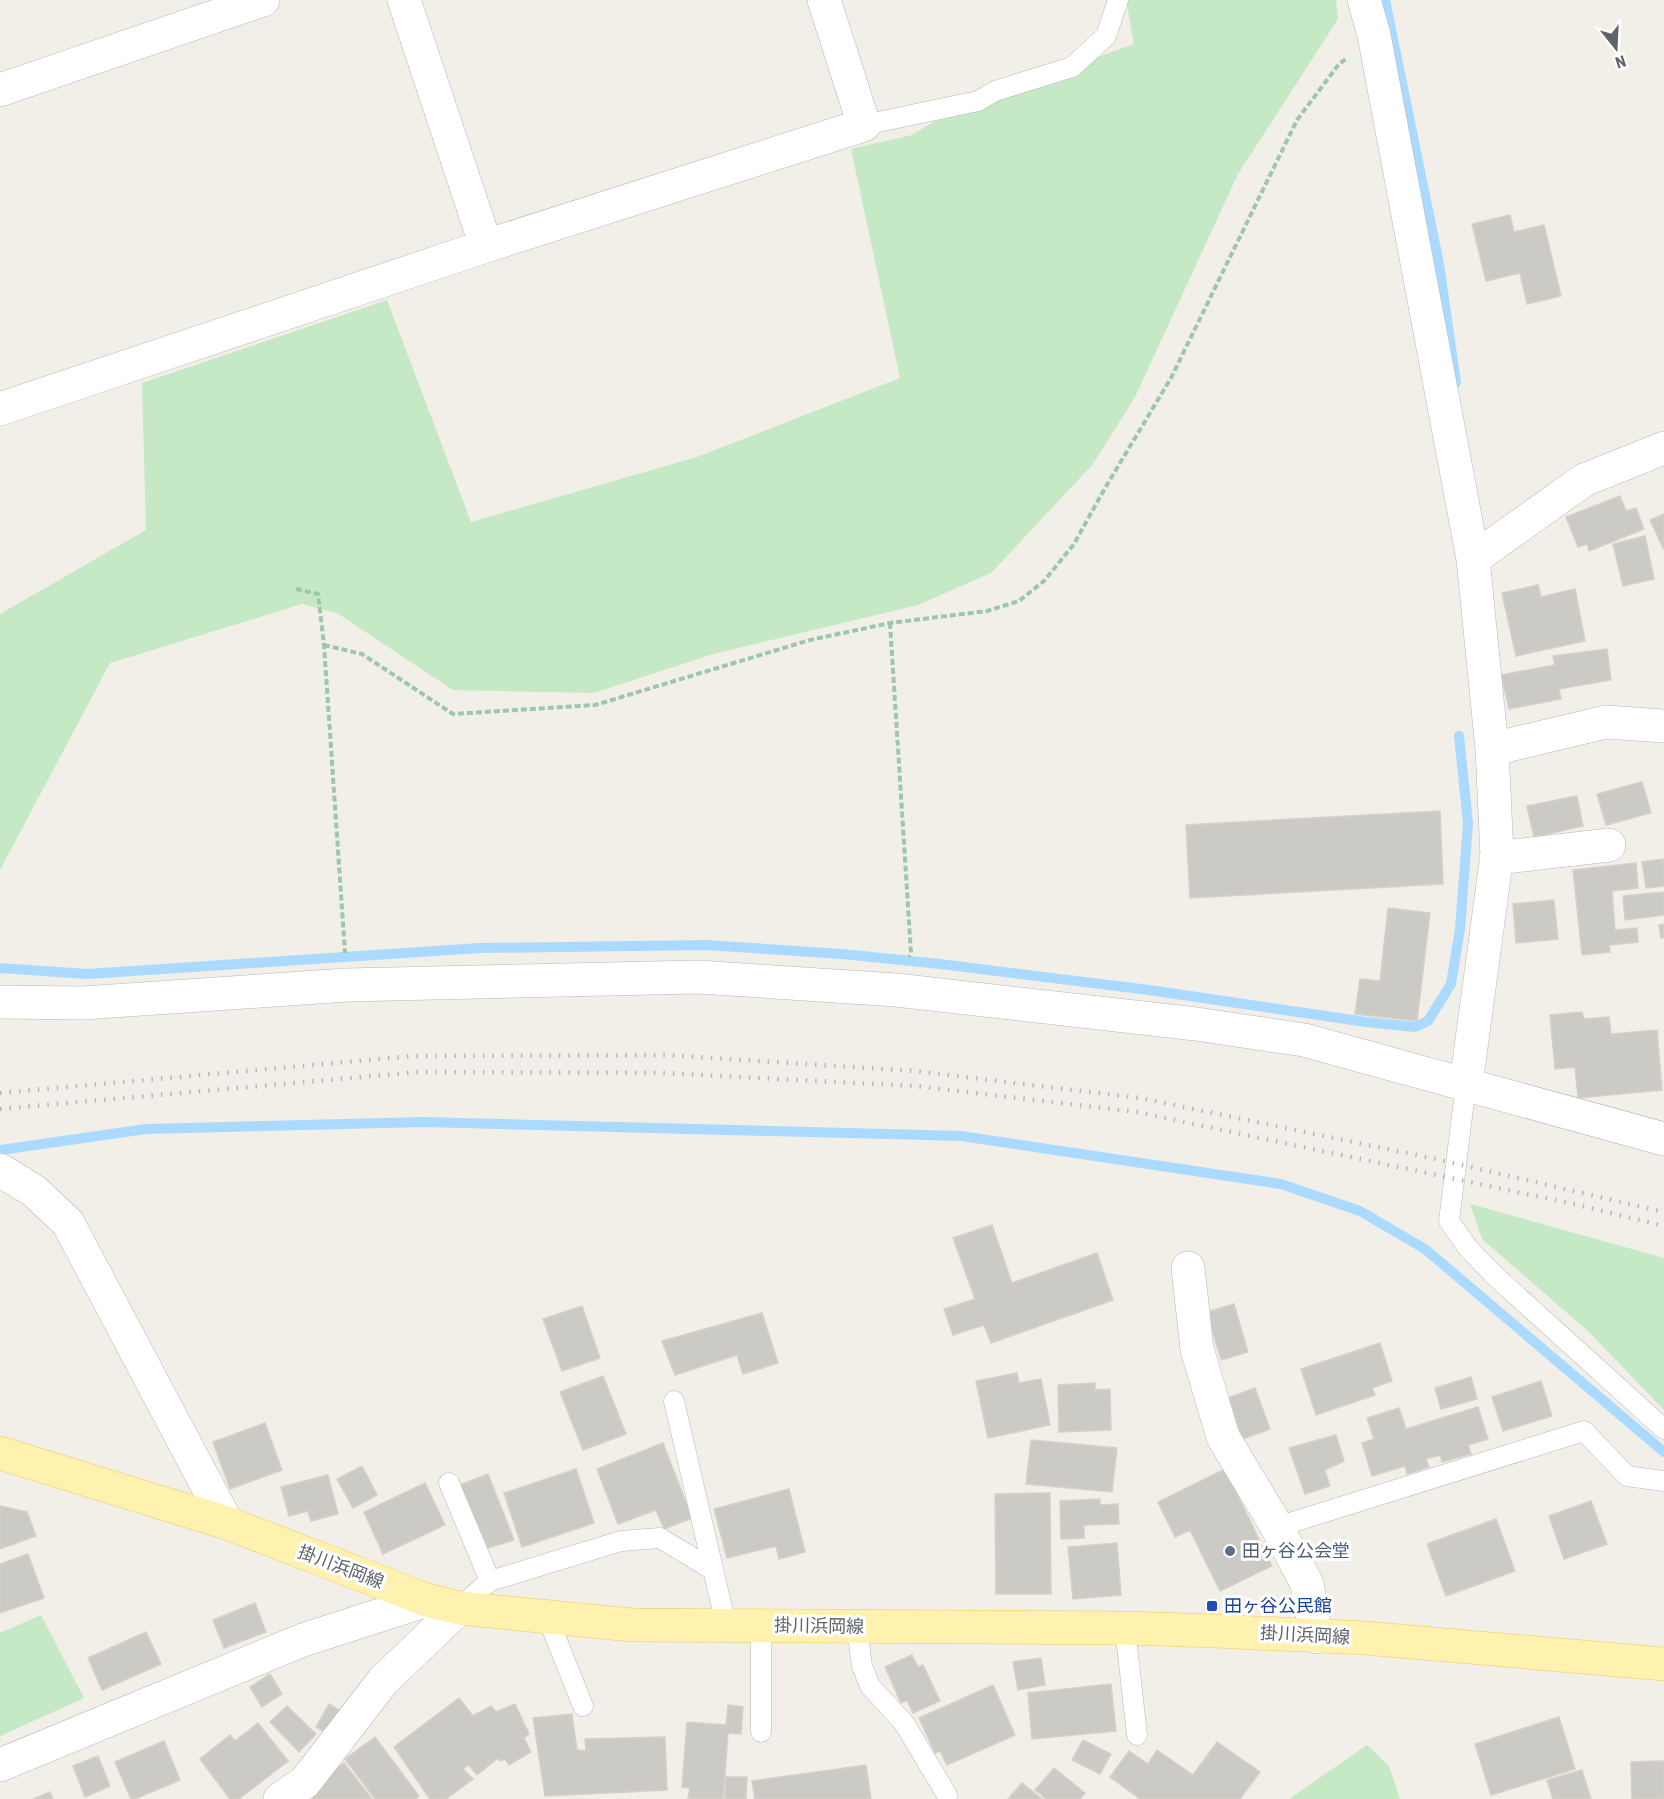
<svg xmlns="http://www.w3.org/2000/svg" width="1664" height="1799" viewBox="0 0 1664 1799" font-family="'Roboto Condensed','Noto Sans JP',sans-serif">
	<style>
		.green { fill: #c5e8c5 }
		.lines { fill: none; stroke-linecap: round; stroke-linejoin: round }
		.stream { stroke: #aadaff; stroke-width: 10 }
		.building { fill: #cccac5; stroke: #d6d1c6; stroke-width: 1.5 }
		.lane-casing { stroke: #b5b8bc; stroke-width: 21 }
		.street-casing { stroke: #b5b8bc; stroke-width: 34 }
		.primary-casing { stroke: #f2c960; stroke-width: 34 }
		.path { stroke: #9cc7a9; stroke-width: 4; stroke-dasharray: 6 3; stroke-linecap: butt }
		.lane { stroke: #fff; stroke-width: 20 }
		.street { stroke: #fff; stroke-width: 33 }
		.primary { stroke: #fff2af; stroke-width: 33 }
		.rail { stroke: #b6b7b8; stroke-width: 4.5; stroke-dasharray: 1.5 8; stroke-linecap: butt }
		.service-dot { fill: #5c6f8a; stroke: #fff; stroke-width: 2 }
		.transit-dot { fill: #1a4fb4; stroke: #fff; stroke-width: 2 }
		.labels { text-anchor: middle; stroke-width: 6; stroke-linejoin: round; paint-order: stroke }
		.service-label { font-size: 18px; fill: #4e5e75; stroke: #fff; text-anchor: start }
		.street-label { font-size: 18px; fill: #5f6368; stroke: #fff }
		.transit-label { font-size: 18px; fill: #164399; stroke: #fff; text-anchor: start }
	</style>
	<rect width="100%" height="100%" fill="#f1efe8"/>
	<path class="green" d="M1126,0H1336L1338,19L1238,174L1135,397L1093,464L991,573L918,605L713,654L594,693L453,690L337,613L302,604L110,663L0,870V614L146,530L142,383L387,300L471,522L697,457L900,378L851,149L912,135L955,109L1134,44Z
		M1470,1204L1664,1258V1410L1588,1331L1482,1239Z
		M41,1615L84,1698L0,1736V1633Z
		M1367,1745L1389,1766L1400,1799H1289Z"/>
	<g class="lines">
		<path class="stream" d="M1385,0L1439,264L1456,383
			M0,968L87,974L480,948L706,945L842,954L940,964L1149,990L1366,1022L1415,1027L1428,1021L1451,984L1460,929L1468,823L1459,736
			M0,1150L146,1129L423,1122L961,1136L1281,1184L1360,1211L1425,1249L1664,1452"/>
	</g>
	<path class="building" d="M1510,215L1514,232L1544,225L1561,296L1527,304L1520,273L1486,281L1472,224Z
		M1620,496L1626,511L1636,508L1644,529L1589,551L1587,544L1578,547L1566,517Z
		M1664,514V550L1650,520Z
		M1645,536L1654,579L1623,586L1613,544Z
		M1538,585L1541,597L1575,589L1585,641L1516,656L1502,593Z
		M1607,649L1611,680L1559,689L1561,699L1509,709L1501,675L1555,665L1553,656Z
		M1642,782L1651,813L1606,825L1597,794Z
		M1577,796L1583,826L1534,837L1527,806Z
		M1440,811L1443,884L1190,898L1186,825Z
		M1664,859V886L1646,888L1642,862Z
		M1636,863L1638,888L1612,891L1615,930L1637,928L1638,942L1609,945L1610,952L1582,955L1573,870Z
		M1664,892V915L1625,920L1623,896Z
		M1554,900L1558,939L1516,943L1513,904Z
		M1388,908L1430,913L1417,1021L1355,1014L1360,979L1380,981Z
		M1664,924V938H1661L1659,925Z
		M1582,1012L1584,1019L1609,1017L1611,1034L1657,1030L1662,1090L1578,1098L1575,1067L1555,1069L1550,1015Z
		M992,1225L1012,1283L1097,1253L1113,1300L991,1343L984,1325L953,1335L944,1309L975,1299L953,1238Z
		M1234,1304L1248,1352L1221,1360L1207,1312Z
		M582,1306L600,1358L562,1371L543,1319Z
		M762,1313L778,1363L743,1374L737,1355L675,1375L662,1341Z
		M1380,1343L1392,1381L1372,1388L1375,1395L1316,1415L1301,1369Z
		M1017,1373L1019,1383L1041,1379L1050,1425L988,1438L976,1381Z
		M603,1376L626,1434L583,1450L560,1392Z
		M1471,1377L1477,1399L1441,1409L1435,1388Z
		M1541,1381L1552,1416L1503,1431L1492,1397Z
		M1095,1383V1390L1110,1389L1111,1430L1059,1432L1058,1385Z
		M1255,1388L1270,1429L1243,1439L1228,1398Z
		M1478,1407L1488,1439L1468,1445L1471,1454L1442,1462L1440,1455L1426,1459L1429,1467L1407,1474L1405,1466L1372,1476L1362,1443L1374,1439L1367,1418L1399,1408L1406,1429Z
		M265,1423L282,1470L230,1489L213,1442Z
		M1336,1435L1344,1461L1325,1470L1330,1486L1305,1494L1289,1448Z
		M1031,1440L1117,1448L1112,1492L1026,1484Z
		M663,1443L692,1518L664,1529L656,1510L618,1524L597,1469Z
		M362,1466L377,1495L353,1508L337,1479Z
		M576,1469L594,1523L522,1547L504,1493Z
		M1225,1469L1272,1566L1220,1591L1190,1530L1175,1537L1158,1502Z
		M488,1474L514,1540L488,1548L460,1485Z
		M328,1475L338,1514L311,1521L308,1511L289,1516L281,1487Z
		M425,1483L445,1525L383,1554L364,1512Z
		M789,1489L805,1552L779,1559L776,1546L727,1558L714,1509Z
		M1050,1493L1051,1594H996L995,1494Z
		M1100,1499V1505L1118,1504L1119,1524L1084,1525V1538L1061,1539L1060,1501Z
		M1591,1501L1607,1544L1564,1559L1549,1516Z
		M0,1506L27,1512L36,1536L0,1549Z
		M1496,1519L1515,1571L1446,1596L1427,1544Z
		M1117,1543L1121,1595L1073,1599L1068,1547Z
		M28,1554L44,1598L0,1613V1564Z
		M255,1603L266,1632L224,1648L213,1620Z
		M146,1632L161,1664L102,1690L88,1658Z
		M912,1655L918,1667L923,1665L940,1701L913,1713L907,1700L901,1703L885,1667Z
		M1041,1658L1045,1685L1018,1690L1013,1662Z
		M270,1674L282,1694L262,1707L250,1687Z
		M1111,1684L1116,1731L1032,1739L1028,1693Z
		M993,1685L1015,1735L947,1765L940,1751L935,1753L919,1718Z
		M459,1698L473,1716L491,1706L496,1712L515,1704L529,1734L524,1738L531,1752L509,1765L505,1759L500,1761L498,1758L477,1775L469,1765L463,1769L473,1779L446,1799H430L394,1747Z
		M329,1704L340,1711L327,1733L316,1727Z
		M728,1705L743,1707L741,1734L728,1733L723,1799L688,1798L690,1788L682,1787L687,1722L726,1725Z
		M287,1706L316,1734L299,1752L270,1722Z
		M572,1714L577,1750L586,1751L585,1739L665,1737L667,1790L545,1796L533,1718Z
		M1559,1717L1575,1769L1491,1795L1475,1744Z
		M258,1723L288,1761L239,1799H230L200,1759L230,1735L235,1741Z
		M375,1737L419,1796L415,1799H375L345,1759Z
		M1083,1740L1111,1754L1100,1774L1072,1760Z
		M164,1741L180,1780L135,1799H131L115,1762Z
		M1217,1742L1260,1772L1240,1799H1140L1110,1777L1129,1751L1148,1764L1157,1750L1193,1775Z
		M98,1756L110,1786L85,1797L73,1766Z
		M1664,1761V1799H1632L1631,1762Z
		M344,1763L372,1799H313L307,1791Z
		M866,1765L871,1799H755L752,1781Z
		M1054,1768L1085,1793L1080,1799H1046L1035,1790Z
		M1582,1770L1591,1799H1553L1547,1780Z
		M726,1777H747L746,1799H725Z
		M1022,1783L1042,1799H1008Z
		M50,1792L53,1799H33Z"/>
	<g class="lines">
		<g class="lane-casing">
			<path id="lane" d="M864,125L978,101L995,91L1072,67L1106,36L1118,0
				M1466,1084L1449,1221L1468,1248L1495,1276L1664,1429
				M674,1401L726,1625
				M449,1483L490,1581
				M1277,1527L1584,1431L1627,1476L1664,1481
				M459,1608L490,1581L621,1541L660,1538L713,1570
				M547,1616L583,1706
				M857,1627L862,1666L870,1686L904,1723L947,1795
				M1125,1628L1137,1735
				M761,1732V1625"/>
		</g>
		<g class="street-casing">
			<path id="street" d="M404,0L486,246
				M1364,0L1374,35L1473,559L1492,749L1497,855L1466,1084
				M0,90L263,0
				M0,409L486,246L864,125L824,0
				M1473,559L1584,480L1664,448
				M1492,749L1606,722L1664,726
				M1496,858L1609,845
				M0,1002L83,1003L347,985L698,977L896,990L1196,1024L1304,1040L1664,1139
				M0,1170L34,1191L68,1223L227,1523
				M1188,1268L1197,1349L1223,1437L1277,1527L1307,1584L1316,1637
				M0,1765L303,1640L427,1600
				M280,1799L305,1782L383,1681L459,1608"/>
		</g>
		<g class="primary-casing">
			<path id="primary" d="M0,1453L227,1523L427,1600L459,1608L632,1625L1125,1628L1215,1631L1365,1638L1664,1664"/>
		</g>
		<path class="path" d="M296,589L318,594L324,645L345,953
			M890,623L911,953L909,957
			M324,645L362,654L453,714L595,705L810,640L890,623L987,611L1019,601L1044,581L1074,544L1105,488L1171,378L1297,120L1339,64L1346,59"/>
		<use href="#lane" class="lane"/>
		<use href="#street" class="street"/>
		<use href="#primary" class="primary"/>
		<path class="rail" d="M0,1093L413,1056L666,1055L914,1071L1140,1098L1436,1159L1664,1212
			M0,1109L418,1072L663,1073L915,1086L1137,1112L1574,1204L1664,1226"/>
	</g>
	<circle class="service-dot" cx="1230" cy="1551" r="6"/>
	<rect class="transit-dot" x="1206" y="1600" width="12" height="12" rx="3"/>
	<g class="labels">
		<g class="service-label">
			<text x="1242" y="1557">田ヶ谷公会堂</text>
		</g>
		<g class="street-label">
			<text transform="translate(341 1567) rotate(21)" y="6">掛川浜岡線</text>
			<text transform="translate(819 1626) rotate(1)" y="6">掛川浜岡線</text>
			<text transform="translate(1305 1635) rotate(3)" y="6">掛川浜岡線</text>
		</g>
		<g class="transit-label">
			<text x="1224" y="1612">田ヶ谷公民館</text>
		</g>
	</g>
	<g transform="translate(1616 48) rotate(162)" stroke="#ffffff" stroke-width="4.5" paint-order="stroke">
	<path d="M0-4.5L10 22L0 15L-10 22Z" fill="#5f6368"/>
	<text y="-9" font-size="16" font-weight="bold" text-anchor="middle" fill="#5f6368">N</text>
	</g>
</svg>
